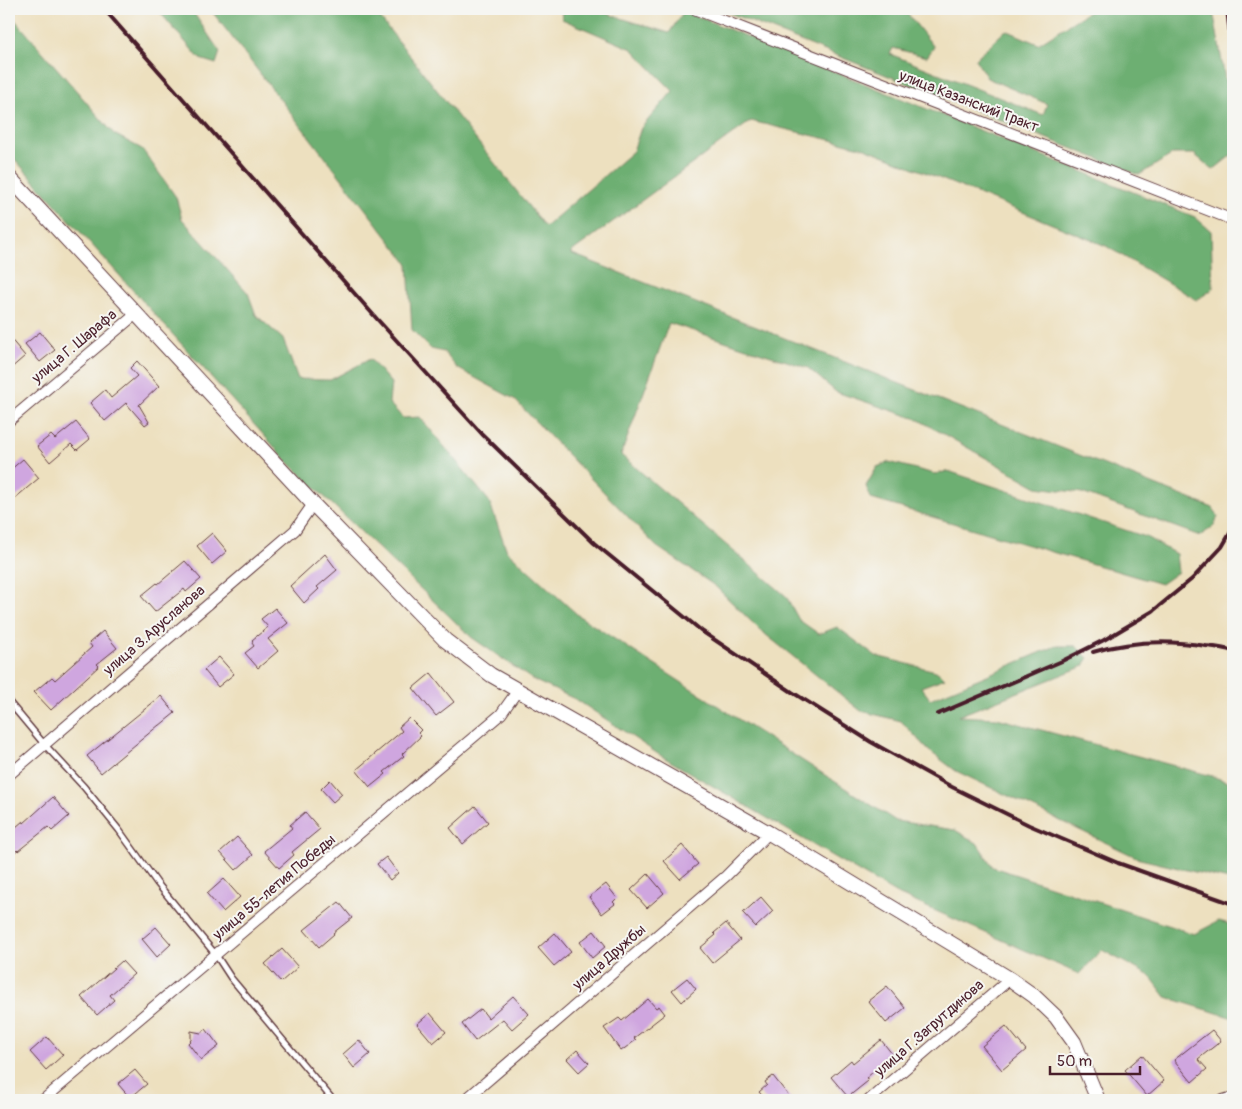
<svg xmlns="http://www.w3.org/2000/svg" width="1242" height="1109" viewBox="0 0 1242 1109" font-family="Pangolin,sans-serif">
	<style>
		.forest { fill: #6daf72; stroke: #5c674e }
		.building { fill: #cfa6df }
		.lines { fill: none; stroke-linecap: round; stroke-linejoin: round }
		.lane-casing { stroke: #623c41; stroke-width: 8 }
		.street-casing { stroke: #623c41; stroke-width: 12 }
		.secondary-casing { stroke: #623c41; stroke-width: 16 }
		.lane { stroke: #fff; stroke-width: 5 }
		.street { stroke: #fff; stroke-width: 10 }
		.secondary { stroke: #fff; stroke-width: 14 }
		.rail { stroke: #4a1f2b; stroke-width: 4 }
		.labels { text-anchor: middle; stroke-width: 4; stroke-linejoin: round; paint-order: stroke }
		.street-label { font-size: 15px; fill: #4a1f2b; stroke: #f6f6f2 }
	</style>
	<rect width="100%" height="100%" fill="#f6f6f2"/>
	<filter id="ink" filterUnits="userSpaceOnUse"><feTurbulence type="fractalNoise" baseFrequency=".02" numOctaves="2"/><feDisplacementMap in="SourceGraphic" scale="10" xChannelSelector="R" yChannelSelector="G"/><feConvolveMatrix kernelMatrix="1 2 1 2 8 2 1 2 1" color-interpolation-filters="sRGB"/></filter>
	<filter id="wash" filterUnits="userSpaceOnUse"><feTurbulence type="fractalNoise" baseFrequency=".0096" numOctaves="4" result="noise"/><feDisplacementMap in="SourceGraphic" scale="20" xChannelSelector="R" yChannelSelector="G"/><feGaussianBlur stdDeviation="1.12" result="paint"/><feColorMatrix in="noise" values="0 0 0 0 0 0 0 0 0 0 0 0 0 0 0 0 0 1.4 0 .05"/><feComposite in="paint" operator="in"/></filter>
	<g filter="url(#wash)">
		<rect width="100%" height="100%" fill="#ede0bf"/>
		<path class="forest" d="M157,9H191L220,52L216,64L200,59Z
			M210,9H373L545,227L633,151L641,128L673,91L632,49L562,19L561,9H592L669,33L684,11L1195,217L1211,231L1213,289L1197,300L1106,246L865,148L751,121L570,253L1213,508L1218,516L1214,526L1200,536L1082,493L1037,487L917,419L836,392L808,368L669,323L621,455L786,596L799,620L819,634L837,627L876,656L936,671L945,678L921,687L930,699L1056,646H1076L1088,658L1084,666L958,716L997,718L1212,776L1233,784V881L1140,859L956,771L928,750L901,721L861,711L760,630L715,586L656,546L514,399L457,368L444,352L431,349L412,330L408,264Z
			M719,9H904L934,47L927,57L893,48L890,54L1043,115L1047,104L987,78L975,59L1006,30L1038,44L1093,9H1212L1215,21L1233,126V154L1213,170L1194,154H1173L1139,175Z
			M9,13L114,134L142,149L176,197L182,219L248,293L256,315L283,339L298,379L330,380L370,359L391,383L389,403L403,418L420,417L489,501L507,551L579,616L896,821L955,830L977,843L993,867L1194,934L1219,921L1233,925V1018L1166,997L1150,976L1102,950L1079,974L895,893L658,754L577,700L533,680L471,637L287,461L9,153Z
			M889,462L935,474L948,471L1146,537L1176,554L1178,572L1161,584L871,499L866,486L877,467Z"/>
		<g id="blocks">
			<path class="building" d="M40,332L55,350L40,362L25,344Z
				M9,337L25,356L9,370Z
				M137,361L159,386L139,405L149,422L145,425L126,403L105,421L90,403L105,390L111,398L137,376L130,368Z
				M76,422L90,439L77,450L71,444L50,462L37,446L51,435L55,439Z
				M23,459L39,478L14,499L9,493V471Z
				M212,533L227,551L212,564L197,546Z
				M325,554L337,570L317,587L319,589L304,603L290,586Z
				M185,561L201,579L186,592L184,589L155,612L141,596L157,583L158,584Z
				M275,608L288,623L268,639L278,651L258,668L245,653L254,646L252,643L253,641L252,640L268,627L261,619Z
				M103,631L117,648L97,664L99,666L51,710L34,692L52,677L55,680L92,647L89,643Z
				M219,657L234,674L218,687L204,670Z
				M431,673L454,702L436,716L413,688Z
				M161,696L175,713L159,726V725L101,773L87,756Z
				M409,718L421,730L418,733L421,736L402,754L404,756L384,772L386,774L370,787L356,770L402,731L399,727Z
				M330,780L342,794L333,802L321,789Z
				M53,797L69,816L52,831L48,827L18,851L17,850L9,858V833L23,821L24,823Z
				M475,806L488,822L463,844L450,828Z
				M305,812L320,829L292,852L294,855L279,868L264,851L292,828L290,825Z
				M237,837L253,855L236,870L220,852Z
				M682,845L698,864L680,879L664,861Z
				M386,857L398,873L390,880L377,864Z
				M648,874L664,893L647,908L631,890Z
				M224,879L240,897L223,912L207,894Z
				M606,884L617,898L613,902L615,904L602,914L589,897Z
				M761,897L773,911L756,927L743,913Z
				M339,902L352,918L333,933L334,934L319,947L304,930Z
				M726,923L740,940L712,963L700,948L716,935L714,933Z
				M156,927L171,944L157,957L142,939Z
				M594,931L606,946L592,958L580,942Z
				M555,933L571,952L554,966L538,948Z
				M282,949L298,967L281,982L265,964Z
				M122,961L134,974L110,995L114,1000L97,1015L81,997Z
				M687,978L696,989L682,1002L672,990Z
				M887,986L905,1008L886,1023L868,1001Z
				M513,996L529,1014L512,1029L503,1019L475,1041L462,1024L481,1009L488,1018Z
				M648,999L656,1008L659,1006L665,1014L634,1038L636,1040L621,1051L604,1028L619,1018L622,1021Z
				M430,1013L446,1032L433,1043L417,1024Z
				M1006,1026L1026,1050L1002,1070L982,1046Z
				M206,1029L219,1046L201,1060L188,1043L191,1040V1031L201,1033Z
				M1212,1030L1221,1041L1198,1059L1207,1069L1192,1082L1174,1060Z
				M47,1037L63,1055L46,1070L30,1052Z
				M359,1040L370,1054L354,1068L343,1054Z
				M881,1040L893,1055L866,1078L868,1081L848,1097L831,1077L851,1060L853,1063Z
				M577,1050L589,1063L579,1072L567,1059Z
				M1142,1055L1164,1081L1147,1096L1125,1070Z
				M135,1070L147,1084L130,1098L118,1084Z
				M773,1076L792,1100H766L759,1092L767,1085L765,1082Z"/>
		</g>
	</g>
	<g filter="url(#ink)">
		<use href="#blocks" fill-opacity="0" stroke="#623c41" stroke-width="1"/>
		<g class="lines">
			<g class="lane-casing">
				<path id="lane" d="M9,702L44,744L84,787L119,830L157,883L216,955L231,978L333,1100"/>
			</g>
			<g class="street-casing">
				<path id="street" d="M694,9L1233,220
					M9,421L136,314
					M9,775L295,530L313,504
					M43,1100L501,714L518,690
					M465,1100L726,876L769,833
					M869,1100L1010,979
					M1223,1100L1233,1097"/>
			</g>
			<g class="secondary-casing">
				<path id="secondary" d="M9,177L313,504L445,640L491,675L769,833L1010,979L1034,996L1056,1017L1074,1042L1098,1100"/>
			</g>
			<use href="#lane" class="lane"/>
			<use href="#street" class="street"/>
			<use href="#secondary" class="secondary"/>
			<path class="rail" d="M104,9L377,319L482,434L594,543L703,632L792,692L871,742L952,787L1029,825L1118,863L1233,904
				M1227,9L1233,60
				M1093,652C1130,641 1168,640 1206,646C1215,647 1224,648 1233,651
				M938,714L1062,661L1104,640L1153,611L1192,579L1222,547L1233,528"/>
		</g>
	</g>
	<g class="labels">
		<g class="street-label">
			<text transform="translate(969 101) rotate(21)" y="5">улица Казанский Тракт</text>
			<text transform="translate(74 346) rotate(-40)" y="5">улица Г. Шарафа</text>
			<text transform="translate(154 630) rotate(-41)" y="5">улица З.Арусланова</text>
			<text transform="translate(274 887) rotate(-40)" y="5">улица 55-летия Победы</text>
			<text transform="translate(609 957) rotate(-41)" y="5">улица Дружбы</text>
			<text transform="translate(929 1028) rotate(-41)" y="5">улица Г.Загрутдинова</text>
		</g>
	</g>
	<rect width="1242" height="1109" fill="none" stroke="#f6f6f2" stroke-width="30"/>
	<path d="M1050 1066v8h90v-8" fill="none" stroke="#4a1f2b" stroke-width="2.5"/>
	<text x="1057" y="1066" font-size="15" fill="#4a1f2b" stroke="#f6f6f2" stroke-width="4" paint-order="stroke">50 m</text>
</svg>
